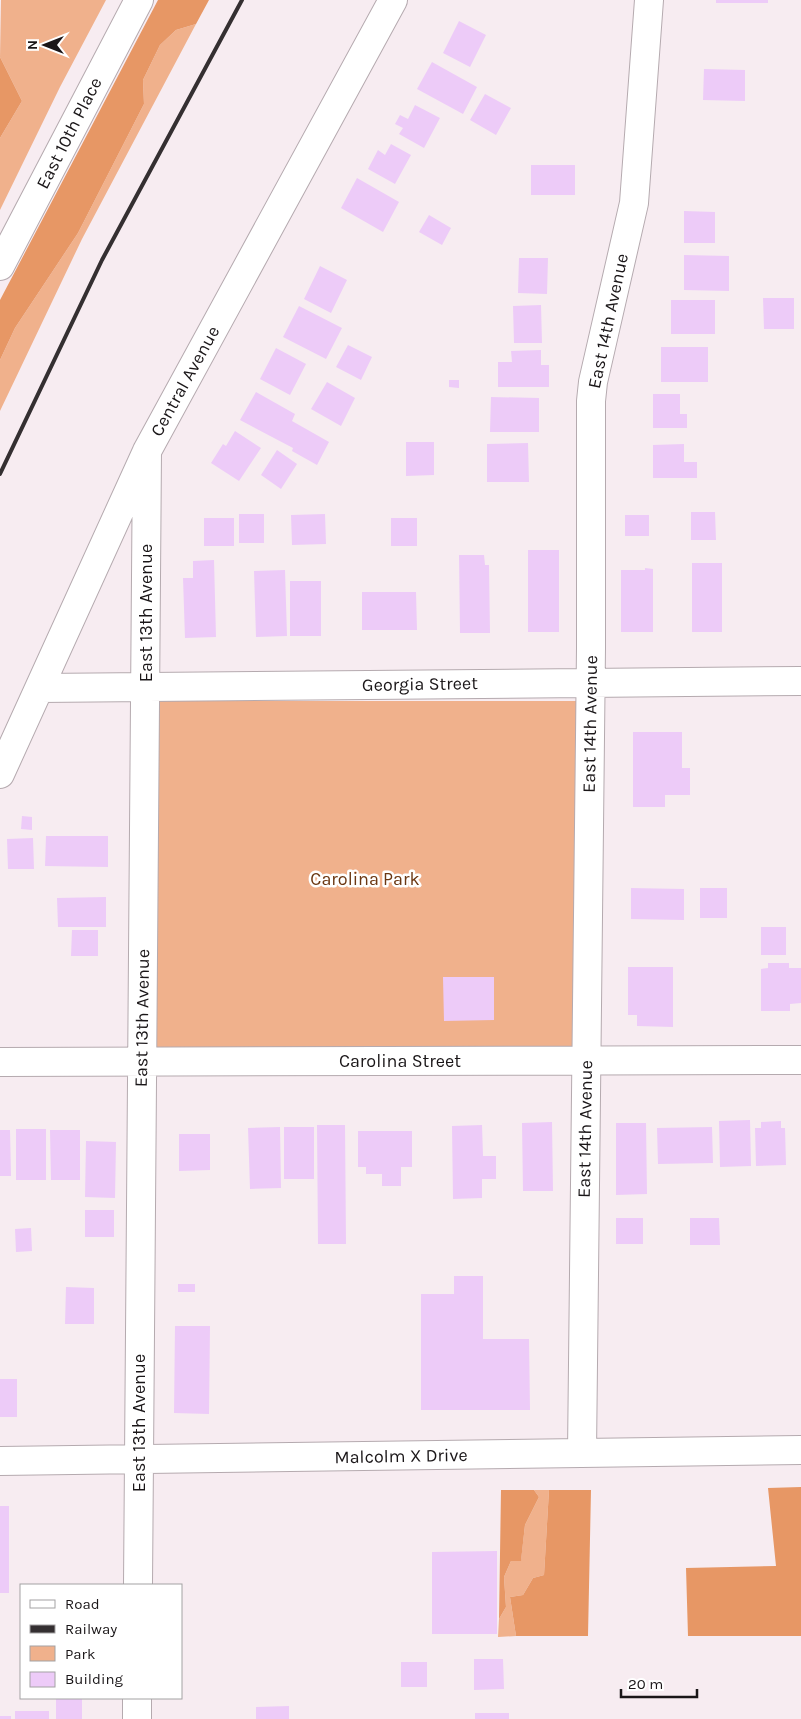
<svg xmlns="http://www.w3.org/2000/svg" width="801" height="1719" viewBox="0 0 801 1719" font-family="Karla,sans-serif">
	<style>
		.green { fill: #f0b18c }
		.forest { fill: #e79765 }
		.building { fill: #edcbf8 }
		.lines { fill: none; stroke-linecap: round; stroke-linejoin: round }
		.minor-casing { stroke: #b5aaaf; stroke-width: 30 }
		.minor { stroke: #fff; stroke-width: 28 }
		.rail { stroke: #342f31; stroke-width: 4 }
		.labels { text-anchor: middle; stroke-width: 5; stroke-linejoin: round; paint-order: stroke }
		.street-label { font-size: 18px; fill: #1a1618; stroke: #fff }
		.park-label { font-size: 18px; fill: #6b3712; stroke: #fff }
	</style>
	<rect width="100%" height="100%" fill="#f7ecf1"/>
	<path class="green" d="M1,0H106L60,87L0,210V138L22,101L0,57Z
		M196,24L82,239L0,411V360L15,328L78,233L144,104L143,80L160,45L176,30Z
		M152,701H579L578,1058L152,1057Z
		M534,1490H549L544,1575L533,1578L523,1595L510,1597L516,1636L498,1637L499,1619L506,1607L504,1577L511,1561L521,1560L525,1525L539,1497Z"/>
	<path class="forest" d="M158,0H209L196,24L176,30L160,45L143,80L144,104L78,233L15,328L0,360V300Z
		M0,57L22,101L0,138Z
		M801,1487V1636H688L686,1568L776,1566L768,1488Z
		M501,1490H534L539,1497L525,1525L521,1561H511L504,1577L506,1607L499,1619Z
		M549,1490H591L588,1636H516L510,1597L523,1595L533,1578L544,1575Z"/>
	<path class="building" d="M716,0H768V3H716Z
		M459,21L486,35L470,67L443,53Z
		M432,62L477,87L463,114L417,89Z
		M704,69L745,70V101L703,100Z
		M485,94L511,108L496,135L470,120Z
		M415,105L440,118L424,148L399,134L403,128L395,124L400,115L408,119Z
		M391,144L411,155L395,184L368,169L378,150L385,155Z
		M531,165H575V195H531Z
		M357,178L399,202L383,232L341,208Z
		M684,211L715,212V243H684Z
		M429,215L451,228L442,245L419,232Z
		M684,255L729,256V291L684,290Z
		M519,258H548L547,294L518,293Z
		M320,266L347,280L331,313L304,299Z
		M763,298H794V329H764Z
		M671,300H715V334H671Z
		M541,305L542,343H514L513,306Z
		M299,306L342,328L326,359L283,337Z
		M348,345L372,357L361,380L336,367Z
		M661,347H708V382H661Z
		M276,348L306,364L290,395L260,379Z
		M541,350V365H549V387H498V362H512L511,351Z
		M449,380H459V388L449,387Z
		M327,382L355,398L341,426L311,409Z
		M256,392L295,414L292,421L329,442L317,465L292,451L293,448L240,420Z
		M653,394H680V414H687V428H653Z
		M491,397L539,398V432H490Z
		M235,431L261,448L239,481L211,463L223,444L226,446Z
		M406,442H434V475L406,476Z
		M528,443L529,482H487V444Z
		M684,444V462H697V478H653V445Z
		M277,450L297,464L281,489L261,475Z
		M691,512H715L716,540H691Z
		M239,514H264V543H239Z
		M325,514L326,544L292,545L291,515Z
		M625,515H649V536H625Z
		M204,518H234V546H204Z
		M391,518H417V546H391Z
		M528,550H559V632H528Z
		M459,555H484L485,565H489L490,633H460Z
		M214,560L216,637L185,638L183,578H193V561Z
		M692,563H722V632H692Z
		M645,568L653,569V632H621V570H645Z
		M285,570L287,636L256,637L254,571Z
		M290,581H321V636H290Z
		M362,592H416L417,630H362Z
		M633,732H682V768H690V795H665V807H633Z
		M22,816L32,817V830L21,829Z
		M46,836H108V867L45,866Z
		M33,838L34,869H8L7,839Z
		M631,888L684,889V920L631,919Z
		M700,888H727V918H700Z
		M106,897V927H58L57,898Z
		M761,927H786V955H761Z
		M72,930H98V956H71Z
		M768,963H789V968H801V1003L790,1004V1011H761V969L768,968Z
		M628,967H673V1027L637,1026V1015H628Z
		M443,977H494V1020L444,1021Z
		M750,1120L751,1166L720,1167L719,1121Z
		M781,1121V1128H785L786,1165L756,1166L755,1128H761V1122Z
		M552,1122L553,1191H523L522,1123Z
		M616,1123H646L647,1194L616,1195Z
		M317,1125H345L346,1244H318Z
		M482,1125L483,1156H496V1179H482V1198L453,1199L452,1126Z
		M280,1127L281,1188L250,1189L248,1128Z
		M284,1127H314V1179H284Z
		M712,1127L713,1163L658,1164L657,1128Z
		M16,1129H46V1180H16Z
		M0,1130H10L11,1176H0Z
		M50,1130H80V1180H51Z
		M358,1131H412V1167H401V1186H382V1174H366V1167H358Z
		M179,1134H210V1170L179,1171Z
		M86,1141L116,1142L115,1198L85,1197Z
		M85,1210H114V1237H85Z
		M616,1218H643V1244H616Z
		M690,1218H719L720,1245H690Z
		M31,1228L32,1251L16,1252L15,1229Z
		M454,1276H483V1339H529L530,1410H421V1294H454Z
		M178,1284H195V1292H178Z
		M66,1287L94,1288V1324H65Z
		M175,1326H210L209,1414L174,1413Z
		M0,1379H17V1417H0Z
		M0,1506H9V1593H0Z
		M497,1551V1634H432V1552Z
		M474,1659H503L504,1689L474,1690Z
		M401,1662H427V1687H401Z
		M56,1698H82V1719H56Z
		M289,1706V1719H256V1707Z
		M15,1711H49V1719H15Z
		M475,1713H509V1719H475Z
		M0,1716H11V1719H0Z"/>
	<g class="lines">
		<g class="minor-casing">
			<path id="minor" d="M0,266L139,0
				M40,688L801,681
				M0,774L147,451L393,0
				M0,1062L801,1060
				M582,1453L591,648V401L593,382L634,203L649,0
				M0,1461L801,1450
				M138,1585L147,451
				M137,1719V1698"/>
		</g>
		<use href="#minor" class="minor"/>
		<path class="rail" d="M0,474L102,260L242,0"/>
	</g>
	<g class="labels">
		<g class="street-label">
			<text transform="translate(69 133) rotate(-63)" y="6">East 10th Place</text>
			<text transform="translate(608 321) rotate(-78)" y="6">East 14th Avenue</text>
			<text transform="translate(185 381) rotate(-61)" y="6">Central Avenue</text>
			<text transform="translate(146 613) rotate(-90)" y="6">East 13th Avenue</text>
			<text transform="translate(420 684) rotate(-1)" y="6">Georgia Street</text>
			<text transform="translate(590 724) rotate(-89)" y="6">East 14th Avenue</text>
			<text transform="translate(142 1018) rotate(-89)" y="6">East 13th Avenue</text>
			<text x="400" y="1067">Carolina Street</text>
			<text transform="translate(585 1129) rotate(-89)" y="6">East 14th Avenue</text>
			<text transform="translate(139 1423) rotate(-90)" y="6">East 13th Avenue</text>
			<text transform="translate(401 1456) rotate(-1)" y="6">Malcolm X Drive</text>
		</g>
		<g class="park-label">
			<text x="365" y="885">Carolina Park</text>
		</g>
	</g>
	<rect x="20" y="1584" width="162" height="115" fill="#ffffff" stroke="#a3a2a3"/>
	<rect x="30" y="1600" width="25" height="8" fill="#ffffff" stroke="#a3a2a3"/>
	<text x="65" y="1609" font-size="15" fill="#1a1618">Road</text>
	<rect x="30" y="1625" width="25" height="8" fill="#342f31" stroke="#a3a2a3"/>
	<text x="65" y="1634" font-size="15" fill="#1a1618">Railway</text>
	<rect x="30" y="1646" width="25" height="15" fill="#f0b18c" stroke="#a3a2a3"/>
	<text x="65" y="1659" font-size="15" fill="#1a1618">Park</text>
	<rect x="30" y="1672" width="25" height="15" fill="#edcbf8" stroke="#a3a2a3"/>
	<text x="65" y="1684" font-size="15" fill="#1a1618">Building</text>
	<g transform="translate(45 45) rotate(270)" stroke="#ffffff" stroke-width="4" paint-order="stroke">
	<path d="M0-4L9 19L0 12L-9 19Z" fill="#1a1618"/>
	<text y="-8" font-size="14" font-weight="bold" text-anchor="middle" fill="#1a1618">N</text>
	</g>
	<path d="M621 1689v8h76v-8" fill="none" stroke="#1a1618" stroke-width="2.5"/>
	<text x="628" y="1689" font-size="15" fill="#1a1618" stroke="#ffffff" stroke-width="4" paint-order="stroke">20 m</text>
</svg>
